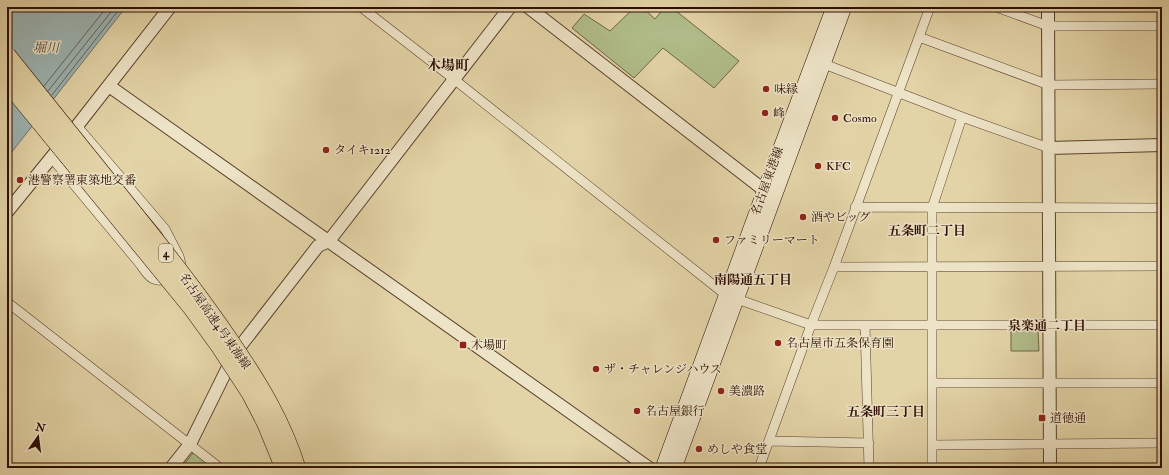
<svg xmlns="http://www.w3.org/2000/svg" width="1169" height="475" viewBox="0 0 1169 475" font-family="'IM FELL Double Pica','Noto Serif JP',serif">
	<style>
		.green { fill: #b0bd8a; stroke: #6e6546 }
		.water { fill: #9cb5b4; stroke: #70726d }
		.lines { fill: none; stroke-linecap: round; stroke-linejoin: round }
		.shore { stroke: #64615b; stroke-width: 1 }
		.service-casing { stroke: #5a3f2b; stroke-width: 6 }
		.minor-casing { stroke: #5a3f2b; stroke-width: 10 }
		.tertiary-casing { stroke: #5a3f2b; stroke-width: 14 }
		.secondary-casing { stroke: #2d0d02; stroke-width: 14 }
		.service { stroke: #ede3c6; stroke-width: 4.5 }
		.minor { stroke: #ede3c6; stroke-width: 9 }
		.tertiary { stroke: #ede3c6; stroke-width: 12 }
		.secondary { stroke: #ede3c6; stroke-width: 13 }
		.motorway-bridge-casing { stroke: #2d0d02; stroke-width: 18; stroke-linecap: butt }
		.motorway-bridge { stroke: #e3d4a7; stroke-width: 17 }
		.poi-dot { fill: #8f2418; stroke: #ede3c6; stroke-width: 1.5 }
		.labels { text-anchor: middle; stroke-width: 3; stroke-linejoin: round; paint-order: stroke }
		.shield { fill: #ede3c6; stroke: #674d3d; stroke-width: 1 }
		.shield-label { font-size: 11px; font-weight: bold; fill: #2d0d02 }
		.poi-label { font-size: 12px; fill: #2d0d02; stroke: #ede3c6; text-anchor: start }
		.street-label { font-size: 12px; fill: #2d0d02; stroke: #ede3c6 }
		.water-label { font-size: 13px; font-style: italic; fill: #544840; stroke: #ede3c6 }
		.neighbourhood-label { font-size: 13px; font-weight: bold; fill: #2d0d02; stroke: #ede3c6 }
		.quarter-label { font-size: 14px; font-weight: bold; fill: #2d0d02; stroke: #ede3c6 }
	</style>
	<rect width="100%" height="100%" fill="#e3d4a7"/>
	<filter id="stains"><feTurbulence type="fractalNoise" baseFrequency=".005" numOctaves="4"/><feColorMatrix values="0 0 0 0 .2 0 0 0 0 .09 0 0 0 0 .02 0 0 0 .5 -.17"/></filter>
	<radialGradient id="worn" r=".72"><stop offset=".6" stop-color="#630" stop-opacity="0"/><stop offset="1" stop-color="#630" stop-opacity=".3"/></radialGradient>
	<path class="green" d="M635,7H642L655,19L665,7H671L739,61L714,88L663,48L634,78L572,28L584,14L610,31Z
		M1038,330L1039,351H1011V331Z
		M196,452L216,468H181L193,453Z"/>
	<path class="water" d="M7,7H126L7,158Z"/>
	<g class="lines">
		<path class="shore" d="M44,86L107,7
			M48,91L115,7
			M52,95L121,7"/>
		<g class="service-casing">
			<path id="service" d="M458,466L461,468"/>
		</g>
		<g class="minor-casing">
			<path id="minor" d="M361,7L455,80L726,295
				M996,7L1048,26H1162
				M919,37L1049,85L1162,84
				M824,64L962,117L1049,148
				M77,126L165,229L179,256L181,264L179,268
				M51,157L140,264C149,277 151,282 169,280
				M855,207L1162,208
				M834,267L1162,266
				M737,299L811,325H1162
				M7,302L220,468
				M865,325L869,468
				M932,383H1162
				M769,441L869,443
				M932,445L1162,443
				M759,468L811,325L834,267L930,7
				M932,468V208L962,117"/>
		</g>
		<g class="tertiary-casing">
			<path id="tertiary" d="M528,7L764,190L773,194
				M1048,7L1050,468
				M109,86L649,468
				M1049,148L1162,145
				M7,212L77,126L170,7
				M171,468L190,444L235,353L318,246L329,241L510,7"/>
		</g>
		<g class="secondary-casing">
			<path id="secondary" d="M662,468L764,190L833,7
				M675,468L845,7"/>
		</g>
		<use href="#service" class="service"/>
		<use href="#minor" class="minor"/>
		<use href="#tertiary" class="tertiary"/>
		<use href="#secondary" class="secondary"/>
		<g class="motorway-bridge-casing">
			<path id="motorway-bridge" d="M7,55C52,111 97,167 142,223C174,263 205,303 233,345C259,383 283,423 297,468
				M7,82L191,307L220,347L250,393L265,422L284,468"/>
		</g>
		<use href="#motorway-bridge" class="motorway-bridge"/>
	</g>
	<g class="poi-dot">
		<circle cx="766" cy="89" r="4"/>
		<circle cx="765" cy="113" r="4"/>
		<circle cx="835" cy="118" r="4"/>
		<circle cx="326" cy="150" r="4"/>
		<circle cx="818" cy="166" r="4"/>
		<circle cx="20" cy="180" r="4"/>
		<circle cx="803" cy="217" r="4"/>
		<circle cx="716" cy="240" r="4"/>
		<circle cx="778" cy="343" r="4"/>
		<rect x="459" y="341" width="8" height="8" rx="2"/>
		<circle cx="596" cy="369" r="4"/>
		<circle cx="721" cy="391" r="4"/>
		<circle cx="637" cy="411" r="4"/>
		<rect x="1038" y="414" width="8" height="8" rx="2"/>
		<circle cx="699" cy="449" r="4"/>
	</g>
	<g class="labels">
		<rect class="shield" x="159" y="244" width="14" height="18" rx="3"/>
		<g class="shield-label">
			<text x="166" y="257">4</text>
		</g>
		<g class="poi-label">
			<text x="774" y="93">味縁</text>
			<text x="773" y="117">峰</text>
			<text x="843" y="122">Cosmo</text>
			<text x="334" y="154">タイキ1212</text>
			<text x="826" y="170">KFC</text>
			<text x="28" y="184">港警察署東築地交番</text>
			<text x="811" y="221">酒やビッグ</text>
			<text x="724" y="244">ファミリーマート</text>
			<text x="786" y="347">名古屋市五条保育園</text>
			<text x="471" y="349">木場町</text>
			<text x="604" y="373">ザ・チャレンジハウス</text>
			<text x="729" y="395">美濃路</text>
			<text x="645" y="415">名古屋銀行</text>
			<text x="1050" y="422">道徳通</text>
			<text x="707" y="453">めしや食堂</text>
		</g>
		<g class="street-label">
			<text transform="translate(767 181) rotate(-70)" y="4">名古屋東港線</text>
			<text transform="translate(215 321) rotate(55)" y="4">名古屋高速4号東海線</text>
		</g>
		<g class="water-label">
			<text x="46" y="52">堀川</text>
		</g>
		<g class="neighbourhood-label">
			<text x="927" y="235">五条町二丁目</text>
			<text x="753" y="284">南陽通五丁目</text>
			<text x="1047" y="330">泉楽通二丁目</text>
			<text x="886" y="416">五条町三丁目</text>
		</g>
		<g class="quarter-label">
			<text x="448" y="70">木場町</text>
		</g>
	</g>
	<rect width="1169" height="475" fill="none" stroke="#e3d4a7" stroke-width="24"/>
	<rect x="8" y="8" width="1153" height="459" fill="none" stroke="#2d0d02" stroke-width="2"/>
	<rect x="12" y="12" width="1145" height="451" fill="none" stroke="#2d0d02"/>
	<g transform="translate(38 437) rotate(14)" stroke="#ede3c6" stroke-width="3" paint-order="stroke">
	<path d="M0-3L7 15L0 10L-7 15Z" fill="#2d0d02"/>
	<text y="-6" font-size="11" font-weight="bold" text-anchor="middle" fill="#2d0d02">N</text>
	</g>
	<rect width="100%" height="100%" filter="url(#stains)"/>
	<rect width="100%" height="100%" fill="url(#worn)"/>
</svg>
